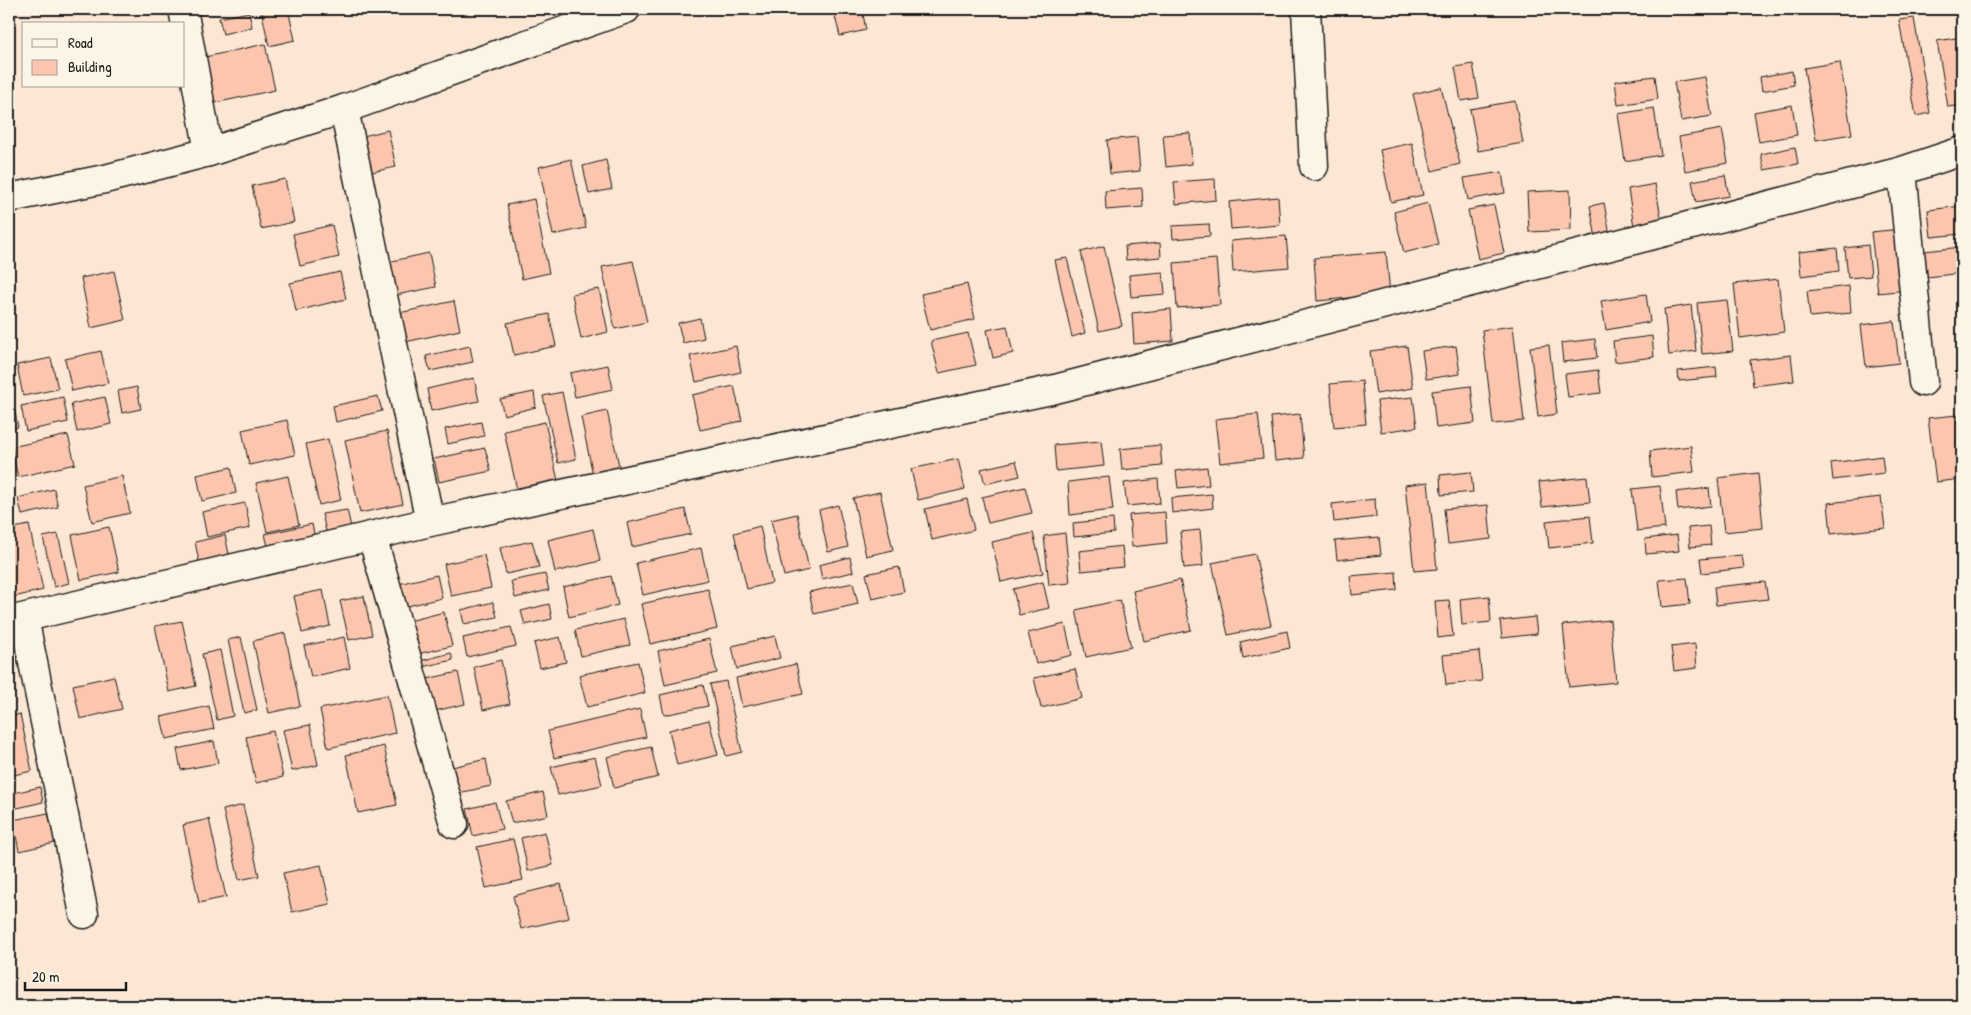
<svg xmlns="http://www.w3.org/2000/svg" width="1971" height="1015" viewBox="0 0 1971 1015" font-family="'Patrick Hand',sans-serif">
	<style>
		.building { fill: #fcc6ae; stroke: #1c1c1c }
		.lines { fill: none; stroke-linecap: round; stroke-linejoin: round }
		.street-casing { stroke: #1c1c1c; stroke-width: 31 }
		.secondary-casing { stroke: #1c1c1c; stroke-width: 31 }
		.street { stroke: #fcf5e5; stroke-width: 28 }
		.secondary { stroke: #fcf5e5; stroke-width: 28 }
	</style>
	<rect width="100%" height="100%" fill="#fce7d4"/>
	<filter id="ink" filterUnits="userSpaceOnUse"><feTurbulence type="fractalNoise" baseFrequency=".02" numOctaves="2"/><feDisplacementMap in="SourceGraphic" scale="10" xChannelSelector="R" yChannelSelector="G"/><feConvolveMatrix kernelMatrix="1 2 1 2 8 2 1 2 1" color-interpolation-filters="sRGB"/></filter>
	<g filter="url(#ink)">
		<path class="building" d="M261,9H288L295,40L269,46Z
			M833,9H862L866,30L840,36Z
			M939,9H955L940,12Z
			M249,12L252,27L223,34L219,18Z
			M1914,18L1930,113L1916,116L1899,20Z
			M1962,37V105L1948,107L1937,41Z
			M265,44L275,90L215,103L205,57Z
			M1840,62L1852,134L1816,140L1804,68Z
			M1473,64L1479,98L1461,101L1455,67Z
			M1792,71L1794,85L1762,91L1760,77Z
			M1655,76L1658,99L1618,105L1615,81Z
			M1705,77L1712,116L1681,121L1674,82Z
			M1441,87L1460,164L1432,171L1413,94Z
			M1515,101L1523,143L1478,151L1470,109Z
			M1792,105L1797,135L1759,142L1754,112Z
			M1654,108L1661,155L1625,161L1618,114Z
			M1722,129L1728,163L1685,171L1679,137Z
			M388,130L396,167L363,174L355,138Z
			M1190,133L1192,164L1166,167L1163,135Z
			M1137,137L1140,171L1110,174L1107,140Z
			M1412,143L1423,195L1391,202L1380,150Z
			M1795,147L1798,164L1764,170L1761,154Z
			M571,159L586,228L553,235L539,167Z
			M606,160L612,189L589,194L583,166Z
			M1502,172L1505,193L1468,200L1464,178Z
			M1725,175L1729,196L1696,202L1692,181Z
			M285,179L294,222L261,229L252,186Z
			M1215,179L1216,200L1176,204L1174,182Z
			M1655,184L1663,228L1635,233L1628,189Z
			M1142,188L1143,207L1106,210L1105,191Z
			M1570,190L1571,230L1529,232L1527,192Z
			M1278,197L1280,225L1231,229L1229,202Z
			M534,199L549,273L522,279L507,205Z
			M1428,203L1438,244L1404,253L1394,212Z
			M1604,203L1610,235L1596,238L1590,206Z
			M1494,205L1504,253L1478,259L1468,210Z
			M1962,206V234L1931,237L1928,210Z
			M1209,224L1210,236L1173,239L1172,226Z
			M332,225L339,257L300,266L293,234Z
			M1901,229L1907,290L1878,293L1871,232Z
			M1286,236L1289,267L1233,272L1231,241Z
			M1160,243L1161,257L1126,260L1125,246Z
			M1868,245L1871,276L1848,278L1845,248Z
			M1104,246L1122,326L1099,331L1081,252Z
			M1962,247V273L1927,277L1924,251Z
			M1837,248L1839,271L1801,276L1799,252Z
			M1386,252L1390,294L1317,301L1314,258Z
			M429,253L436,287L391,296L383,263Z
			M1067,258L1085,333L1072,337L1055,260Z
			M1216,259L1220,305L1177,308L1174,263Z
			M633,261L647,322L615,329L602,267Z
			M114,271L125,320L91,328L81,278Z
			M340,272L346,299L296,311L290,283Z
			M1163,272L1165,294L1131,297L1129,275Z
			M1778,279L1784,332L1740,338L1734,284Z
			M967,284L975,319L930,330L921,294Z
			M1849,286L1851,313L1810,317L1807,291Z
			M599,289L608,332L581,339L572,294Z
			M1646,294L1650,322L1606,330L1601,301Z
			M1727,300L1733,351L1702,354L1697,303Z
			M454,301L460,330L405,342L399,313Z
			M1691,305L1696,351L1669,355L1664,309Z
			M1171,309L1173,341L1134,344L1132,313Z
			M549,314L556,346L514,355L507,323Z
			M700,318L704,338L683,343L678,323Z
			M1894,321L1899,363L1866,367L1861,325Z
			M1007,326L1013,353L993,358L987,330Z
			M1513,326L1524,421L1493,424L1482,330Z
			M968,333L976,365L939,373L931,341Z
			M1652,336L1654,357L1615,362L1613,341Z
			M1595,339L1597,358L1563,362L1561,343Z
			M1549,345L1557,414L1538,417L1530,347Z
			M470,346L473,362L430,371L426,356Z
			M736,346L741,372L696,382L690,356Z
			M1407,346L1413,388L1376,394L1370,351Z
			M1456,346L1460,374L1426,379L1422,351Z
			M101,351L108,383L72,391L65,359Z
			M1791,355L1794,381L1753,386L1750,360Z
			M51,358L58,389L23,396L17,365Z
			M608,365L613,389L575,397L570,373Z
			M1716,367L1717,377L1679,381L1678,371Z
			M1598,370L1601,393L1568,397L1565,374Z
			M474,378L479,401L431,411L427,389Z
			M9,381L18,427L9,429Z
			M1362,381L1366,424L1334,427L1330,384Z
			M734,386L742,421L700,430L692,395Z
			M1471,386L1475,423L1436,428L1432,391Z
			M137,387L141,409L122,413L118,391Z
			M534,392L536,407L504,415L500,399Z
			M562,392L576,459L558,463L543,396Z
			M378,396L382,411L336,422L333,406Z
			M63,397L68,422L26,431L21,406Z
			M105,397L111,424L77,432L71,404Z
			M1413,397L1417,427L1381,432L1377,401Z
			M607,411L620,470L593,475L581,417Z
			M1258,414L1263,458L1220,463L1215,419Z
			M1300,414L1304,458L1275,461L1271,417Z
			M1957,415L1962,479L1936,482L1928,418Z
			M287,420L295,455L249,465L242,430Z
			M481,422L484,436L448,444L445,429Z
			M545,422L558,481L517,490L504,431Z
			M387,431L403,504L360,513L345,440Z
			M68,435L75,464L18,477L11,447Z
			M328,439L341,500L319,505L306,444Z
			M1101,441L1104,466L1056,471L1054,445Z
			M1160,445L1162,466L1122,470L1120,449Z
			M1691,446L1694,472L1652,477L1650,451Z
			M485,448L491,471L439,482L434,459Z
			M1882,456L1884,473L1833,480L1831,463Z
			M958,459L965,489L918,500L911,469Z
			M1016,461L1020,476L985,484L981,469Z
			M231,467L236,493L202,501L197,475Z
			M1207,467L1209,485L1178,488L1176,471Z
			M1471,472L1473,492L1441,495L1440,475Z
			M1758,473L1763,528L1724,532L1718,478Z
			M122,476L130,513L92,522L83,485Z
			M288,476L299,525L267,532L256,483Z
			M1109,477L1113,510L1070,515L1068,482Z
			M1587,477L1590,502L1542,507L1539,482Z
			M1158,479L1160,503L1127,506L1124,483Z
			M1428,482L1437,569L1414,571L1405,485Z
			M1660,486L1665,528L1637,531L1632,489Z
			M1025,487L1032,513L988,523L982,497Z
			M1709,488L1711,506L1678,510L1676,492Z
			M54,489L58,507L22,515L18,498Z
			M880,492L893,550L866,556L853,498Z
			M1212,494L1213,508L1172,513L1171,498Z
			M1881,497L1885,528L1831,534L1828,503Z
			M967,499L974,530L932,540L925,509Z
			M1375,499L1376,517L1334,522L1332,504Z
			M245,503L250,528L207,537L202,512Z
			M838,505L848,547L828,552L819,510Z
			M1488,505L1491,539L1448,544L1444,509Z
			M685,509L691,534L632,547L627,523Z
			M347,510L353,535L328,540L322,514Z
			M1165,512L1167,543L1132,547L1129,515Z
			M797,514L809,570L784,576L771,520Z
			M1590,516L1593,543L1549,548L1546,521Z
			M1113,519L1114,533L1074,537L1073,523Z
			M312,524L317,548L271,558L265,534Z
			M29,525L43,590L14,597L9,570V529Z
			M760,526L772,583L747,589L734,533Z
			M1709,526L1711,545L1690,547L1688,528Z
			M109,527L119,572L81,580L72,535Z
			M593,529L600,561L555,572L548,540Z
			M1200,530L1203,566L1184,568L1180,532Z
			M1033,533L1043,573L1001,582L992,542Z
			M1065,533L1070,583L1049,585L1044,536Z
			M58,534L69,583L54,587L43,537Z
			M225,535L231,564L201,571L195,542Z
			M1677,535L1679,551L1646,554L1645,539Z
			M1379,537L1381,555L1337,560L1335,541Z
			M532,541L539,567L506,574L500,548Z
			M1122,546L1124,567L1081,571L1079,551Z
			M701,548L708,580L643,595L636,563Z
			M1255,554L1271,625L1228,635L1212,563Z
			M484,555L491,588L451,596L444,564Z
			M1742,555L1744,568L1702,573L1700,559Z
			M850,557L853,572L822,579L819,565Z
			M899,567L904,592L872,599L866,574Z
			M1396,572L1397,590L1352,595L1350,576Z
			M545,574L549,590L515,598L511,581Z
			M437,575L442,598L399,608L394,585Z
			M611,576L618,605L569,617L563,587Z
			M1687,578L1690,604L1662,607L1659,580Z
			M1180,580L1191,630L1144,641L1133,591Z
			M1043,582L1049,608L1019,615L1013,589Z
			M1765,582L1768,599L1716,605L1714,587Z
			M853,583L858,604L814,614L809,592Z
			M708,589L717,629L650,644L641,604Z
			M323,590L330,626L302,633L294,596Z
			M364,596L372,635L349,640L340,601Z
			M1489,596L1491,622L1462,625L1460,599Z
			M1120,600L1131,647L1086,657L1076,610Z
			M1449,600L1453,636L1438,638L1435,601Z
			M493,602L497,617L464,624L461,610Z
			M549,604L552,619L525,625L521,611Z
			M444,612L452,646L417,654L409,621Z
			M1535,617L1537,634L1502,638L1500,621Z
			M624,619L630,645L581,656L575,630Z
			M1610,620L1616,682L1569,687L1563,625Z
			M182,621L196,686L169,692L155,626Z
			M1065,624L1072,655L1036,664L1028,633Z
			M511,627L516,646L467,657L463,638Z
			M1287,631L1290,648L1243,658L1240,642Z
			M285,633L300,706L269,713L253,641Z
			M775,636L780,658L737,669L732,646Z
			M241,637L257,710L244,713L228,640Z
			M344,637L350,668L311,677L304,646Z
			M560,637L566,662L540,668L534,643Z
			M709,639L717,673L665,685L658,651Z
			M1695,644L1697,668L1674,671L1671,647Z
			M220,650L233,716L217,720L202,654Z
			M1479,651L1482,681L1446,685L1443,655Z
			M451,653L453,660L422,667L420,661Z
			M501,660L510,704L483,710L474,667Z
			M638,662L645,693L587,707L579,675Z
			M796,664L803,694L742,707L736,678Z
			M1075,669L1082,698L1041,708L1034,678Z
			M458,672L465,704L426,713L418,681Z
			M114,676L122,709L80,719L73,685Z
			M726,681L742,752L726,756L710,684Z
			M703,685L708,706L664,715L660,695Z
			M387,695L395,733L328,748L320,709Z
			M209,706L214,729L166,739L161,717Z
			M640,709L646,737L554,758L548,731Z
			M20,714L32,771L9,776V717Z
			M709,720L718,755L677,765L669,730Z
			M310,725L318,765L292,771L283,730Z
			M273,731L283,777L256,783L246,737Z
			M214,741L218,763L181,770L177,749Z
			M384,746L397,805L358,813L346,755Z
			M651,747L658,777L614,788L607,757Z
			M595,757L602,785L558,795L551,767Z
			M486,759L491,786L454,794L448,768Z
			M40,787L43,802L9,810V794Z
			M543,792L548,815L512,823L506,801Z
			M495,802L502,829L473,836L467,809Z
			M243,805L259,876L239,880L223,810Z
			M48,813L55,843L19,851L13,820Z
			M209,819L226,897L199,903L183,825Z
			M545,832L553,865L528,871L521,838Z
			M513,839L523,880L486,888L477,847Z
			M321,865L330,904L292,912L283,873Z
			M561,884L569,918L521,929L513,896Z"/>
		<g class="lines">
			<g class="street-casing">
				<path id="street" d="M183,9L209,152
					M1306,9L1314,166
					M344,109L430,522
					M1902,171L1923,382
					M372,536L454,824
					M24,618L84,914
					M9,621L430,522L1051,390L1902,171L1962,151"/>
			</g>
			<g class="secondary-casing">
				<path id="secondary" d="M9,198L105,179L209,152L344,109L626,9"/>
			</g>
			<use href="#street" class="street"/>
			<use href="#secondary" class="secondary"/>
		</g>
	</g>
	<rect width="1971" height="1015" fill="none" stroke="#fcf5e5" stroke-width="30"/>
	<rect x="15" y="15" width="1941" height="985" fill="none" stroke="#1c1c1c" stroke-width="2" filter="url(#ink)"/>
	<rect x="22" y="22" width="162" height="65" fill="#fcf5e5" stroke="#a29e95"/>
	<rect x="32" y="39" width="25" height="8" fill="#fcf5e5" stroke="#a29e95"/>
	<text x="68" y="48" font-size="15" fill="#1c1c1c">Road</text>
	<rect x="32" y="60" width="25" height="15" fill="#fcc6ae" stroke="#a29e95"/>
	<text x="68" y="72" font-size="15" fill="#1c1c1c">Building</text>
	<path d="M25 982v8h101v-8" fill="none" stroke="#1c1c1c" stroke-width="2.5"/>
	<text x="32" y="982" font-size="15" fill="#1c1c1c" stroke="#fcf5e5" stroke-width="4" paint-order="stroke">20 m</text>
</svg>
